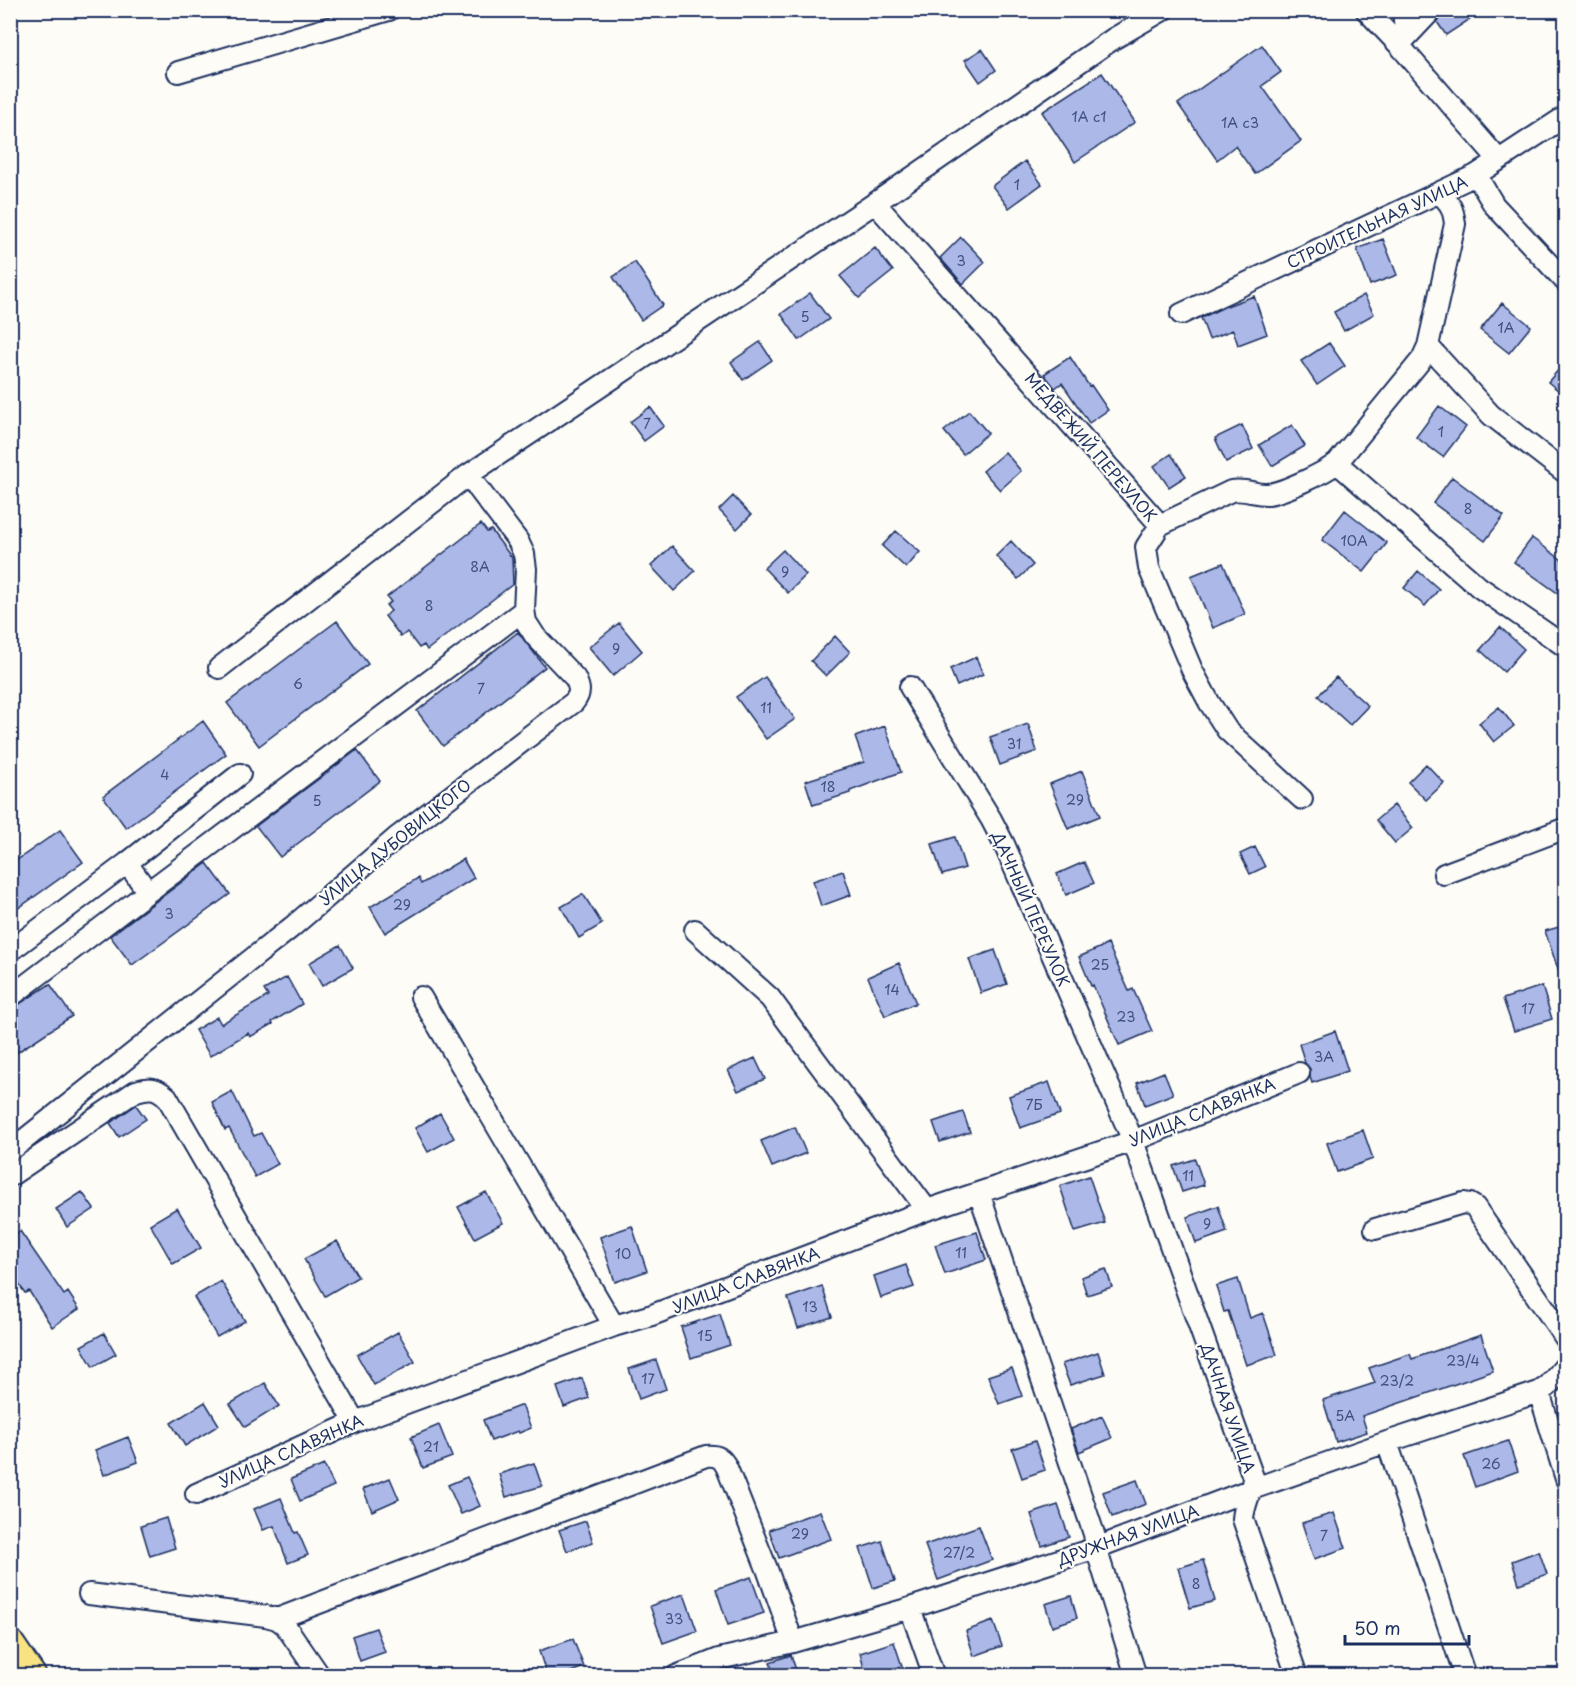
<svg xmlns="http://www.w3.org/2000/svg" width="1576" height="1686" viewBox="0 0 1576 1686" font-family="'Playpen Sans',sans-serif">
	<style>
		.building { fill: #abb8e8; stroke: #1b2f5e; stroke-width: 1.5 }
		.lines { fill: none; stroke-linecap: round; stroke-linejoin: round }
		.minor-casing { stroke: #1b2f5e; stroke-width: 24 }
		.major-casing { stroke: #1b2f5e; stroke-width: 28 }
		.minor { stroke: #fdfcf7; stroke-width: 20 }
		.major { stroke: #f8e281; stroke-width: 24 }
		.labels { text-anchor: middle; stroke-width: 4.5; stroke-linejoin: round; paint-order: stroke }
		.number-label { font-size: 14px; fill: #3f5180 }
		.street-label { font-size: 16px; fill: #1b2f5e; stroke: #fdfcf7 }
	</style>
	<rect width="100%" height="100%" fill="#fdfcf7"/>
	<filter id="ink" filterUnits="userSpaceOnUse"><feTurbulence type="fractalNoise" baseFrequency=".0167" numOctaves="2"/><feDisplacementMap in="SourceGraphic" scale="12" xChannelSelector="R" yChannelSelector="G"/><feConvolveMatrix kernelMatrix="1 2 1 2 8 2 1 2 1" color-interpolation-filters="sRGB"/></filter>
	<g filter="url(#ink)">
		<path class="building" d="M1444,10H1484L1446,35L1437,22L1441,18Z
			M1262,45L1281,72L1262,86L1301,141L1255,174L1235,146L1217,160L1178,104Z
			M982,49L996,70L980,82L965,60Z
			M1102,73L1135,122L1075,162L1042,112Z
			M1025,161L1042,184L1009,208L992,186Z
			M961,237L985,262L963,284L940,258Z
			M1383,239L1397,275L1370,285L1357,249Z
			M875,248L893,271L859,298L840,276Z
			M635,262L663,305L641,320L613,277Z
			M810,293L829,319L799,340L781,314Z
			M1364,295L1374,314L1344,331L1334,312Z
			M1254,296L1267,334L1238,345L1233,330L1209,339L1201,318L1224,307Z
			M1502,303L1531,326L1509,353L1480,330Z
			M760,342L772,360L743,380L731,362Z
			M1329,343L1345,366L1317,385L1301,361Z
			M1070,357L1089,386L1091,385L1108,410L1089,423L1062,383L1055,388L1044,374Z
			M1566,361V397L1548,382Z
			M1439,406L1466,427L1443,457L1416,437Z
			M650,407L664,426L644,441L630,422Z
			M969,411L988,433L963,454L944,431Z
			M1242,425L1253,449L1226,462L1215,438Z
			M1292,425L1305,446L1272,466L1259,445Z
			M1005,452L1021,471L1000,490L983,471Z
			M1171,454L1186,476L1169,487L1154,466Z
			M1452,477L1504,516L1485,541L1433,503Z
			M733,496L751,515L737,529L719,510Z
			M1345,510L1387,543L1364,572L1322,540Z
			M481,524L487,532L491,530L512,558L513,584L427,650L424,645L419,648L407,632L401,637L385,616L391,611L386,605L391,602L387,597Z
			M896,531L920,552L906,568L882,546Z
			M1532,538L1566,563V599L1514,562Z
			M1011,541L1033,565L1018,579L996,556Z
			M672,546L695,571L674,591L651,566Z
			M783,550L806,575L788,593L764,568Z
			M1223,563L1245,614L1213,628L1191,576Z
			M1418,571L1439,589L1425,606L1404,588Z
			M337,621L368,664L259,746L227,703Z
			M619,623L642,651L613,676L589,647Z
			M1500,627L1524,649L1504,672L1480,650Z
			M518,632L545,667L443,746L417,711Z
			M835,636L850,652L826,676L811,661Z
			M976,657L983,674L957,686L950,669Z
			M765,677L795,719L766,739L736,697Z
			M1336,677L1368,706L1350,725L1318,696Z
			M1499,707L1514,726L1494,742L1479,723Z
			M203,721L226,754L126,828L103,796Z
			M1028,724L1037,751L1000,765L990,737Z
			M885,726L901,772L850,791V793L813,805L805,781L864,762L855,737Z
			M357,750L380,781L280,857L256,826Z
			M1426,764L1444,783L1426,800L1408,782Z
			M1082,771L1100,816L1068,829L1050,784Z
			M1394,805L1413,828L1395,843L1376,820Z
			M60,830L83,862L10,914V865Z
			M955,837L965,868L942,875L932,844Z
			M1255,847L1265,867L1250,874L1240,854Z
			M463,859L474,878L385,933L370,907L418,878L421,884Z
			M1084,862L1094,883L1066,895L1057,874Z
			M207,863L230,894L132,965L110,936Z
			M843,871L851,895L821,906L813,881Z
			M583,894L602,924L579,938L561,907Z
			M1566,925V984H1563L1545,931Z
			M1108,944L1129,991L1133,989L1152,1031L1119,1045L1093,985L1091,986L1079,957Z
			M340,945L353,968L322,986L309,963Z
			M995,950L1007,984L981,993L969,959Z
			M899,963L916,1003L885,1016L868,977Z
			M287,977L302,1004L272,1022L273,1024L250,1037L248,1033L210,1056L195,1030L217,1017L221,1024L268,996L264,990Z
			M50,984L72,1016L10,1057V1010Z
			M1542,986L1552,1019L1514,1031L1503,999Z
			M1335,1031L1348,1071L1312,1083L1310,1077V1069L1305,1063L1299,1044Z
			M755,1058L765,1079L738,1091L728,1070Z
			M1164,1072L1173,1094L1145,1105L1137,1083Z
			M1049,1082L1060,1114L1020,1128L1009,1096Z
			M232,1091L254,1136L261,1133L278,1164L255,1177L229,1128L225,1130L212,1102Z
			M136,1105L146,1119L119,1137L110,1123Z
			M963,1112L970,1132L940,1142L933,1122Z
			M440,1113L454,1138L428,1152L415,1128Z
			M795,1127L806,1153L772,1167L761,1141Z
			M1363,1130L1373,1159L1337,1172L1327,1143Z
			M1195,1159L1204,1185L1182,1192L1173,1166Z
			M1089,1176L1105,1223L1075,1232L1060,1186Z
			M82,1192L94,1209L67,1227L56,1209Z
			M486,1192L503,1223L475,1238L458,1207Z
			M1218,1206L1227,1232L1196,1243L1187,1217Z
			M177,1208L201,1248L173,1264L150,1224Z
			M632,1226L647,1271L615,1282L600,1237Z
			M20,1231L64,1295L68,1292L79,1309L52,1327L29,1291L25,1293L10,1272V1237Z
			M977,1232L986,1260L945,1274L935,1245Z
			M337,1241L358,1277L325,1296L304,1259Z
			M906,1265L914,1287L881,1298L874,1276Z
			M1106,1269L1112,1287L1087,1295L1081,1277Z
			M1238,1279L1250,1318L1263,1313L1277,1355L1246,1365L1228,1311L1224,1312L1216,1286Z
			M221,1281L245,1321L217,1337L194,1297Z
			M822,1286L832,1317L798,1328L788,1298Z
			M720,1314L730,1345L691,1358L681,1327Z
			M398,1332L415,1362L374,1385L357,1355Z
			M104,1333L116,1354L93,1367L81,1346Z
			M1481,1335L1493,1371L1362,1416L1367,1432L1336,1442L1323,1400L1375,1383L1369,1368L1410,1354L1412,1359Z
			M1098,1352L1105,1374L1070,1385L1062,1364Z
			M656,1360L666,1389L639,1399L629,1369Z
			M1012,1368L1022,1396L999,1404L988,1376Z
			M582,1378L589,1398L564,1407L557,1387Z
			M265,1383L279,1406L245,1427L230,1404Z
			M205,1402L219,1425L185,1446L171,1423Z
			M522,1405L531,1428L519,1433L518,1431L491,1441L483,1420Z
			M1102,1416L1112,1438L1079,1452L1071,1429Z
			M439,1425L452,1457L423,1468L411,1437Z
			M128,1437L138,1462L104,1475L95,1450Z
			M1035,1441L1045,1470L1022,1478L1012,1449Z
			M1508,1441L1518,1471L1475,1487L1464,1456Z
			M534,1463L542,1486L506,1497L499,1474Z
			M324,1465L334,1486L300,1501L291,1479Z
			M467,1477L480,1506L461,1514L448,1485Z
			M390,1478L399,1499L372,1511L363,1489Z
			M1137,1480L1146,1504L1112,1517L1103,1492Z
			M281,1498L295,1533L298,1532L308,1555L288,1563L274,1526L263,1530L254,1509Z
			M1058,1505L1069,1537L1042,1546L1031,1514Z
			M820,1511L831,1539L779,1558L769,1530Z
			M1334,1513L1346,1548L1314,1559L1302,1523Z
			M166,1518L175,1548L150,1556L141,1526Z
			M586,1521L593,1542L567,1551L559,1530Z
			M979,1526L992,1560L938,1580L925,1545Z
			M882,1541L895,1581L873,1588L860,1548Z
			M1539,1551L1547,1574L1519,1584L1512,1561Z
			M1203,1560L1215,1601L1190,1608L1178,1568Z
			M751,1577L764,1613L728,1625L716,1589Z
			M684,1594L697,1631L663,1643L650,1606Z
			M1071,1596L1077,1618L1052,1626L1045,1604Z
			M993,1621L1002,1646L974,1656L966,1631Z
			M376,1628L385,1652L360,1661L352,1636Z
			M573,1639L584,1667L560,1676H547L539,1651Z
			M894,1642L902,1666L872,1676H866L860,1653Z
			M791,1655L798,1676H774L770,1662Z"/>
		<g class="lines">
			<g class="minor-casing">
				<path id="minor" d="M1366,10L1399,45L1498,159
					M1399,45L1432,10
					M1399,45L1405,31L1403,10
					M178,72L389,10
					M1476,175L1494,205L1566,282
					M875,203L1160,525L1146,547L1149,568L1192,670L1209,702L1227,730L1302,799
					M1181,314L1476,175L1566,116
					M1428,346L1491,415L1566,473
					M1337,463L1479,587L1566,647
					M1160,525L1231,491C1247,488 1255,495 1268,494C1284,492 1324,473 1337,463L1422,359L1428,346L1455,224C1453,208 1451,204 1439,193
					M219,668L468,475L875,203L1113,39L1163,10
					M910,687L991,819L1004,844L1133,1141L1253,1477C1252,1493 1244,1503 1243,1519L1297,1676
					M127,863L148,892
					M1444,874L1566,828
					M695,930L770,998L927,1210
					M10,951L127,863L240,774
					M10,997L148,892L524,610
					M421,997L614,1326
					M10,1151L292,927L396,838L574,702C581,693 580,688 575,678L535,636L526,622L524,610L526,569L524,554L518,541L468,475
					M10,1176L136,1091C150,1087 156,1087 167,1097L355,1422
					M979,1193L1094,1534L1096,1548L1136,1676
					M1375,1229L1463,1203L1470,1204L1475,1207L1566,1339
					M1539,1392L1566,1479
					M1387,1442L1465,1676
					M196,1494L355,1422L614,1326L652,1315L927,1210L1133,1141L1299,1073
					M89,1594L266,1616L277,1619L285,1625L320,1676
					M910,1608L934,1676
					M277,1619L706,1456C718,1455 722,1458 727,1468L767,1569L793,1642
					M676,1676L719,1659L793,1642L910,1608L1096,1548L1252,1489L1387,1442L1539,1392L1548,1386L1566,1365"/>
			</g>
			<g class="major-casing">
				<path id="major" d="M10,1641L34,1676"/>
			</g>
			<use href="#minor" class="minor"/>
			<use href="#major" class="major"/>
		</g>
	</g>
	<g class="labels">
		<g class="number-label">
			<text x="1089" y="122">1А с1</text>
			<text x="1240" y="128">1А с3</text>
			<text x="1017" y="190">1</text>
			<text x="961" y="266">3</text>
			<text x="805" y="322">5</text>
			<text x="1506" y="333">1А</text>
			<text x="647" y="429">7</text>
			<text x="1441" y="437">1</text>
			<text x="1468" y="514">8</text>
			<text x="1354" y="546">10А</text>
			<text x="480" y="572">8А</text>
			<text x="785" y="577">9</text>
			<text x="429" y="611">8</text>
			<text x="616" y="654">9</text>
			<text x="298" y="689">6</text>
			<text x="481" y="694">7</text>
			<text x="766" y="713">11</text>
			<text x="1014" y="749">31</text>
			<text x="165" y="780">4</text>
			<text x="828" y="792">18</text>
			<text x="1075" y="805">29</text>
			<text x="317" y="806">5</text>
			<text x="402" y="910">29</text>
			<text x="169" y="919">3</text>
			<text x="1100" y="970">25</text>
			<text x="892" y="995">14</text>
			<text x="1528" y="1014">17</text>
			<text x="1126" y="1022">23</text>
			<text x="1324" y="1062">3А</text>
			<text x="1034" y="1110">7Б</text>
			<text x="1188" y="1181">11</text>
			<text x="1207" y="1229">9</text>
			<text x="961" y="1258">11</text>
			<text x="623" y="1259">10</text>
			<text x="810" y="1312">13</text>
			<text x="705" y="1341">15</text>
			<text x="1463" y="1366">23/4</text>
			<text x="648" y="1384">17</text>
			<text x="1397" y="1386">23/2</text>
			<text x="1345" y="1421">5А</text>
			<text x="431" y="1452">21</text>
			<text x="1491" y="1469">26</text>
			<text x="800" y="1539">29</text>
			<text x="1324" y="1541">7</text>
			<text x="959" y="1558">27/2</text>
			<text x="1196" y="1589">8</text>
			<text x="674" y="1624">33</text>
		</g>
		<g class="street-label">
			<text transform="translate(1377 222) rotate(-25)" y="6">СТРОИТЕЛЬНАЯ УЛИЦА</text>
			<text transform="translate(1091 447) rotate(49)" y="6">МЕДВЕЖИЙ ПЕРЕУЛОК</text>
			<text transform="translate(395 842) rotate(-39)" y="6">УЛИЦА ДУБОВИЦКОГО</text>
			<text transform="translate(1031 909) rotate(66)" y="6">ДАЧНЫЙ ПЕРЕУЛОК</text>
			<text transform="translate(1202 1112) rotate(-22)" y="6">УЛИЦА СЛАВЯНКА</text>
			<text transform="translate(746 1280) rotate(-21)" y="6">УЛИЦА СЛАВЯНКА</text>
			<text transform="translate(1228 1408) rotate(71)" y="6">ДАЧНАЯ УЛИЦА</text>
			<text transform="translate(291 1451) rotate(-24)" y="6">УЛИЦА СЛАВЯНКА</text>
			<text transform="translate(1128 1535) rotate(-20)" y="6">ДРУЖНАЯ УЛИЦА</text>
		</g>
	</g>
	<rect width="1576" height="1686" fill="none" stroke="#fdfcf7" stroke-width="36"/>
	<rect x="18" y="18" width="1540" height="1650" fill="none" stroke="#1b2f5e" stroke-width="2" filter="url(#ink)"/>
	<path d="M1345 1635v9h124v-9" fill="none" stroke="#1b2f5e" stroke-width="3"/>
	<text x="1354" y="1635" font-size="18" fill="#1b2f5e" stroke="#fdfcf7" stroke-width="4.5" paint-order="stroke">50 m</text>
</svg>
